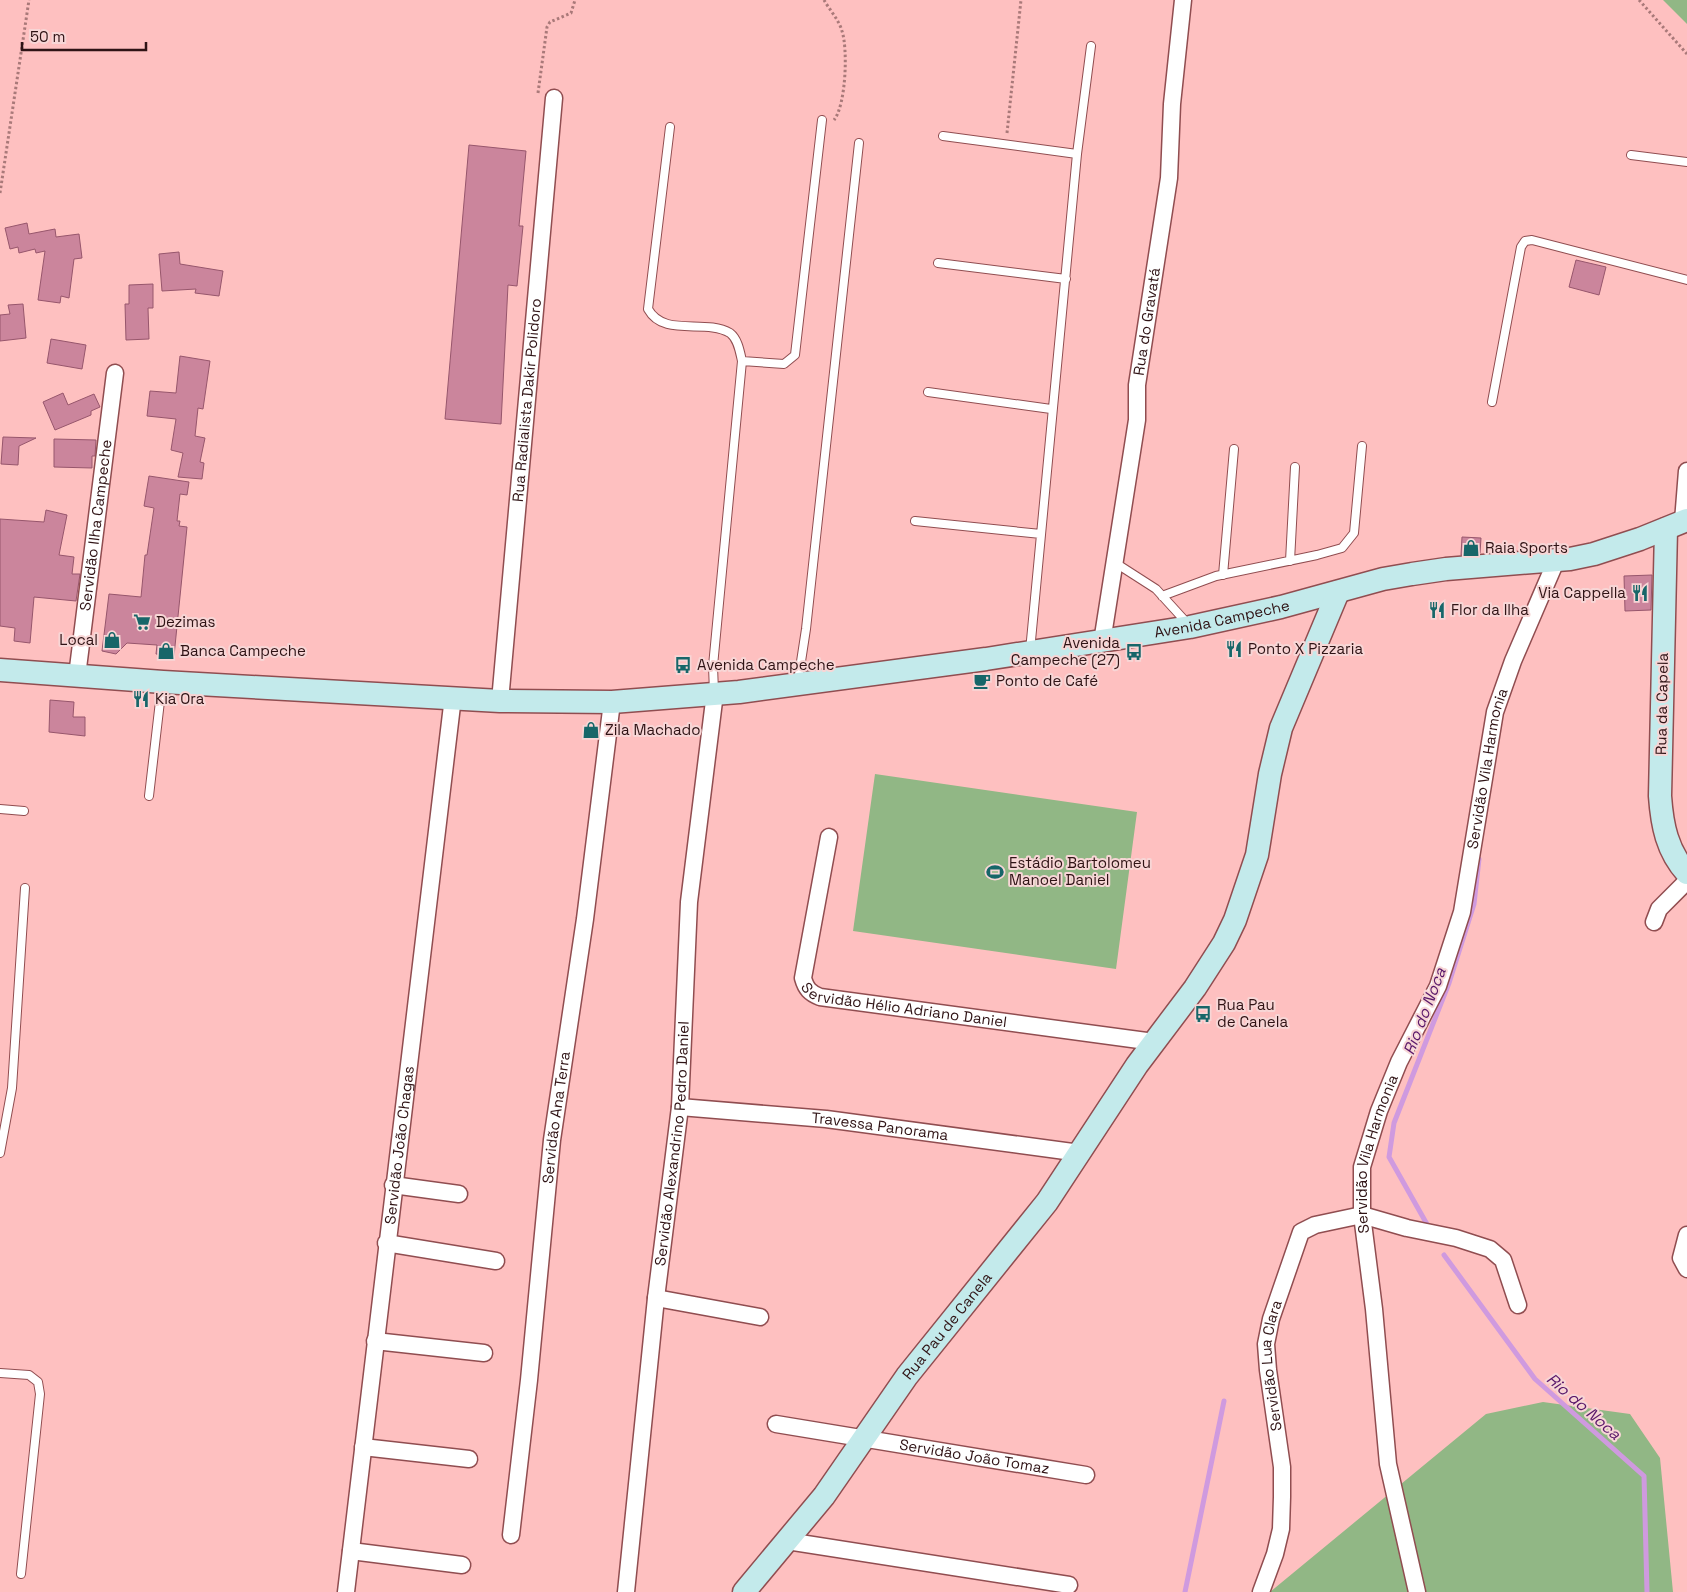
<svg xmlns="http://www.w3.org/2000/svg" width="1687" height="1592" viewBox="0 0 1687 1592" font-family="'Space Grotesk',sans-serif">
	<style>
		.green { fill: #91b785 }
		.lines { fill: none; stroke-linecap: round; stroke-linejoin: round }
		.stream { stroke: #cf9adf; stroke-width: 5 }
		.building { fill: #cb859c; stroke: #97566c }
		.lane-casing { stroke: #904d50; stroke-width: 10 }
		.street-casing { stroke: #904d50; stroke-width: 19 }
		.secondary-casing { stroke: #904d50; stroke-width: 25 }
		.path { stroke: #a97979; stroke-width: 3; stroke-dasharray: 2.5 2.5; stroke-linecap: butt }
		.lane { stroke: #fff; stroke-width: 8 }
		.street { stroke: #fff; stroke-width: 16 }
		.secondary { stroke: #c3eaeb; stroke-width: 22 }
		.labels { text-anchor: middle; stroke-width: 4; stroke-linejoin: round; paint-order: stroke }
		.street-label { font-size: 15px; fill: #2f1315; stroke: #f7d6d6 }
		.poi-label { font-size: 15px; fill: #2f1315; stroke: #f7d6d6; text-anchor: start }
		.water-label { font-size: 16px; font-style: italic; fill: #59176a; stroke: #f7d6d6 }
	</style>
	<rect width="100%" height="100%" fill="#fec0c0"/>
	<path class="green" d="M1663,0H1687V24Z
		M875,774L1137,812L1116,969L853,931Z
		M1543,1402L1630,1414L1660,1458L1673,1592H1270L1486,1414Z"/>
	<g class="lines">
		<path class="stream" d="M1428,1226L1389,1157L1394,1123L1449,983L1474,904L1479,859
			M1444,1255L1535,1379L1644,1476L1647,1592
			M1185,1592L1224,1401"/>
	</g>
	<path class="building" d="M469,145L526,151L519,226H523L517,286L508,285L501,424L445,419Z
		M27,223L29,234L55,229L56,237L79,234L82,258L74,259L69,298L61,296L60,303L38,300L45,251L36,253L35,249L19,253L18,247L10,249L5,228Z
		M179,252L180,264L223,271L219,296L195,293L196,289L162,291L159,254Z
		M1576,260L1606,267L1599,295L1569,287Z
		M153,284V308H148L149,339L126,340L125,304H129V285Z
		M23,304L26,338L0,341V315L10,314L8,305Z
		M51,339L86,345L82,369L47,363Z
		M180,356L210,361L203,409L198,408L195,436L205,438L200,462L204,463L202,479L178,477L183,453L171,450L176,419L147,416L150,391L176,393Z
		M63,393L68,405L94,394L100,407L91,411V415L55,430L43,402Z
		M3,437L36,438L19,446L18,465L1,464Z
		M54,439L96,440L95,456H92V468L54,467Z
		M149,476L189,482L187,495L180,494L177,521H180L179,526L187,527L174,656L156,654L157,645L127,643L116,654L102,651L109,594L141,597L145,555H147L154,508L144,506Z
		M46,510L67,515L59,555L74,557L72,574H80L76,601L34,597L30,643L14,641L15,628L0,626V519L44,522Z
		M1462,537L1481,538L1480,553L1461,555Z
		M1652,575L1651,610L1625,611L1624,576Z
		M50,700L74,702L73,717H85V736L49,732Z"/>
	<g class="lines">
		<g class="lane-casing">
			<path id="lane" d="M670,127L648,309C664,338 705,318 730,333C738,339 740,352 742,361
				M943,136L1077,154
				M1631,155L1687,162
				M938,263L1066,279
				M928,392L1051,409
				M1492,402L1521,247L1525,241L1532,240L1687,280
				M915,521L1041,534
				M1290,561L1295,467
				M1114,562L1156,589L1187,623
				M1223,575L1234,449
				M1162,596L1216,576L1317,555L1342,548L1354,533L1362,446
				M1030,651L1077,154L1091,46
				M798,681L806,629L859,143
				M714,692L713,666L742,361L784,364L795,355L822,120
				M149,796L162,684
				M0,809L24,811
				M0,1153L12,1088L25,888
				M0,1373L29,1375L38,1382L40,1394L21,1574"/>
		</g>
		<g class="street-casing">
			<g id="street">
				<path d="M1683,521L1687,471"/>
				<path id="s1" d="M1102,642L1137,420V385L1169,178L1172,104L1183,0"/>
				<path id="s2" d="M77,676L115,373"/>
				<path id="s3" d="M500,701L554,98"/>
				<path id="s4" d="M829,837L803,978C806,989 810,993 820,997L1154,1042"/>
				<path d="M1654,922L1659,909L1687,881"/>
				<path id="s5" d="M680,1107L826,1119L1080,1153"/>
				<path d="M393,1185L459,1194"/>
				<path d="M1687,1235L1681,1258L1687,1269"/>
				<path d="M386,1243L496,1261"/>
				<path d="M656,1298L760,1317"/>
				<path d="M375,1341L484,1353"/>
				<path id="s6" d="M776,1424L1086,1475"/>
				<path d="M363,1447L469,1459"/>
				<path id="s7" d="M511,1535L529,1380L552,1140L585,919L612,702"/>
				<path d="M787,1541L1069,1585"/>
				<path d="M351,1551L462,1565"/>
				<path id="s8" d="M346,1592L453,697"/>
				<path id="s9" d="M626,1592L656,1298L680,1107L689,902L715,693"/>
				<path id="s10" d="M1261,1592L1275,1554L1281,1529L1282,1497V1467L1268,1370L1266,1344L1271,1319L1301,1232L1315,1225L1362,1215L1407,1228L1456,1238L1490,1249L1503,1260L1518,1305"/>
				<path id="s11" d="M1417,1592L1388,1464L1374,1309L1362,1215V1167L1379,1111L1399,1062L1438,986L1462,912L1495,712L1513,661L1556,561"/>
			</g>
		</g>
		<g class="secondary-casing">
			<g id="secondary">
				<path d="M1666,529L1660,796C1662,825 1667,851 1687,873"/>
				<path id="s12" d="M0,670L163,682L500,701L612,702L739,692L986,659L1190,627L1281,607L1383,579L1412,574L1446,569L1570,559L1594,554L1640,539L1687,520"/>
				<path id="s13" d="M744,1592L824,1496L907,1376L1047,1202L1137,1065L1195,988L1224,943L1235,920L1257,855L1270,774L1281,728L1338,592"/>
			</g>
		</g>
		<path class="path" d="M824,0C829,9 839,20 842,31C848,49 846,105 834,120
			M1639,0L1687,54
			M538,93L547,27L550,22L571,13L575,0
			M1007,133L1021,0
			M0,193L29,0"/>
		<use href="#lane" class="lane"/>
		<use href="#street" class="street"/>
		<use href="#secondary" class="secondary"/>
	</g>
	<defs>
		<g id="shop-bare" transform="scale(1.35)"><path d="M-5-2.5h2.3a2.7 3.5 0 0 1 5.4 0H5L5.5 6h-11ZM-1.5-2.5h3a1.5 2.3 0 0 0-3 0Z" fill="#176669" stroke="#f7d6d6" stroke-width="2.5" paint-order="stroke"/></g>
		<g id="restaurant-bare" transform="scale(1.35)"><path d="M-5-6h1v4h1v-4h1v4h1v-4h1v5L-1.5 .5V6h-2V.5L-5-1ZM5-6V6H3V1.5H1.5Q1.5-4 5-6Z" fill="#176669" stroke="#f7d6d6" stroke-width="2.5" paint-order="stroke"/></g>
		<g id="supermarket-bare" transform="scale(1.35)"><path d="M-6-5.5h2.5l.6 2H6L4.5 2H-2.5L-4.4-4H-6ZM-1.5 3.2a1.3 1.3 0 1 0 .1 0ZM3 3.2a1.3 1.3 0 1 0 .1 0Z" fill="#176669" stroke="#f7d6d6" stroke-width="2.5" paint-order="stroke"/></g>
		<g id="bus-bare" transform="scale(1.35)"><path d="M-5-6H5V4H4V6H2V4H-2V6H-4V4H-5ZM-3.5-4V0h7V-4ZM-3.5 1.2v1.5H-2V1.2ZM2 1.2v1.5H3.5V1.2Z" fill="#176669" stroke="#f7d6d6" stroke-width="2.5" paint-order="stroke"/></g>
		<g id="cafe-bare" transform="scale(1.35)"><path d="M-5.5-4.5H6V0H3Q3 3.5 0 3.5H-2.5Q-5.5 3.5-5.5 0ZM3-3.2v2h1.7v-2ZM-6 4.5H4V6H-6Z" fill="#176669" stroke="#f7d6d6" stroke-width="2.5" paint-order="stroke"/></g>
		<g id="stadium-bare" transform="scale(1.35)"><path d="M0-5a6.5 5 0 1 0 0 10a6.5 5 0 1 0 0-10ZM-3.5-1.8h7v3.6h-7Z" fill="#176669" stroke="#f7d6d6" stroke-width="2.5" paint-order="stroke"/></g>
	</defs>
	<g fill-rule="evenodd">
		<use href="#shop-bare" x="1471" y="548"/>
		<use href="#restaurant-bare" x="1640" y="593"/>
		<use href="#restaurant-bare" x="1437" y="610"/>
		<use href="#supermarket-bare" x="142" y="622"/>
		<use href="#shop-bare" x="112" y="640"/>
		<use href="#restaurant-bare" x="1234" y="649"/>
		<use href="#shop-bare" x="166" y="651"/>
		<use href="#bus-bare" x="1134" y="652"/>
		<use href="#bus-bare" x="683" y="665"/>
		<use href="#cafe-bare" x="982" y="681"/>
		<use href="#restaurant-bare" x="141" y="699"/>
		<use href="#shop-bare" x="591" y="730"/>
		<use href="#stadium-bare" x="995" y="872"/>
		<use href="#bus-bare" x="1203" y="1014"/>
	</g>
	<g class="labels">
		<g class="street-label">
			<text dy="5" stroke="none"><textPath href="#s1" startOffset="324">Rua do Gravatá</textPath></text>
			<text dy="5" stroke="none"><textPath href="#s3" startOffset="302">Rua Radialista Dakir Polidoro</textPath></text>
			<text dy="5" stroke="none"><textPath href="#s2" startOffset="152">Servidão Ilha Campeche</textPath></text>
			<text dy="5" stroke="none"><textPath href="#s12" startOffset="1229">Avenida Campeche</textPath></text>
			<text transform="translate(1662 704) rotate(-89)" y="5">Rua da Capela</text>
			<text dy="5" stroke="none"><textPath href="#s11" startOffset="850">Servidão Vila Harmonia</textPath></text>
			<text dy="5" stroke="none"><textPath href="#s4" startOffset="254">Servidão Hélio Adriano Daniel</textPath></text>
			<text dy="5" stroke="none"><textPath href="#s7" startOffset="420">Servidão Ana Terra</textPath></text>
			<text dy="5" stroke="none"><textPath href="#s5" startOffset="201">Travessa Panorama</textPath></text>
			<text dy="5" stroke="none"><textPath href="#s9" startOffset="451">Servidão Alexandrino Pedro Daniel</textPath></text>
			<text dy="5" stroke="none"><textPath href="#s8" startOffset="450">Servidão João Chagas</textPath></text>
			<text dy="5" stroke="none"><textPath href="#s11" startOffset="445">Servidão Vila Harmonia</textPath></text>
			<text dy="5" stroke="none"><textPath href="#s13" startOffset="335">Rua Pau de Canela</textPath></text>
			<text dy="5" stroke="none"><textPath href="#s10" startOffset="231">Servidão Lua Clara</textPath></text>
			<text dy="5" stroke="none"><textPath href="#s6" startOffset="201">Servidão João Tomaz</textPath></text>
		</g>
		<g class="poi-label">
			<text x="1485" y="553">Raia Sports</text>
			<text x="1626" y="598" text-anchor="end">Via Cappella</text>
			<text x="1451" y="615">Flor da Ilha</text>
			<text x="156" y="627">Dezimas</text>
			<text x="98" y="645" text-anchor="end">Local</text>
			<text x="1120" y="648" text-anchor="end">Avenida<tspan x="1120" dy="17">Campeche (27)</tspan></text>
			<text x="1248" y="654">Ponto X Pizzaria</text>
			<text x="180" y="656">Banca Campeche</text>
			<text x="697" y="670">Avenida Campeche</text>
			<text x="996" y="686">Ponto de Café</text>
			<text x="155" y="704">Kia Ora</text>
			<text x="605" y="735">Zila Machado</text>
			<text x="1009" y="868">Estádio Bartolomeu<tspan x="1009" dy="17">Manoel Daniel</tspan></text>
			<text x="1217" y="1010">Rua Pau<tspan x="1217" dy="17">de Canela</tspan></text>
		</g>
		<g class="water-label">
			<text transform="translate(1424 1011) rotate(-69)" y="6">Rio do Noca</text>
			<text transform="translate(1584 1406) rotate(41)" y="6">Rio do Noca</text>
		</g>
	</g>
	<path d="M22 42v8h124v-8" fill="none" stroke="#2f1315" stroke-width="2.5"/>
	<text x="30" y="42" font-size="15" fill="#2f1315" stroke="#f7d6d6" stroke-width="4" paint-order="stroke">50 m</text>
</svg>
